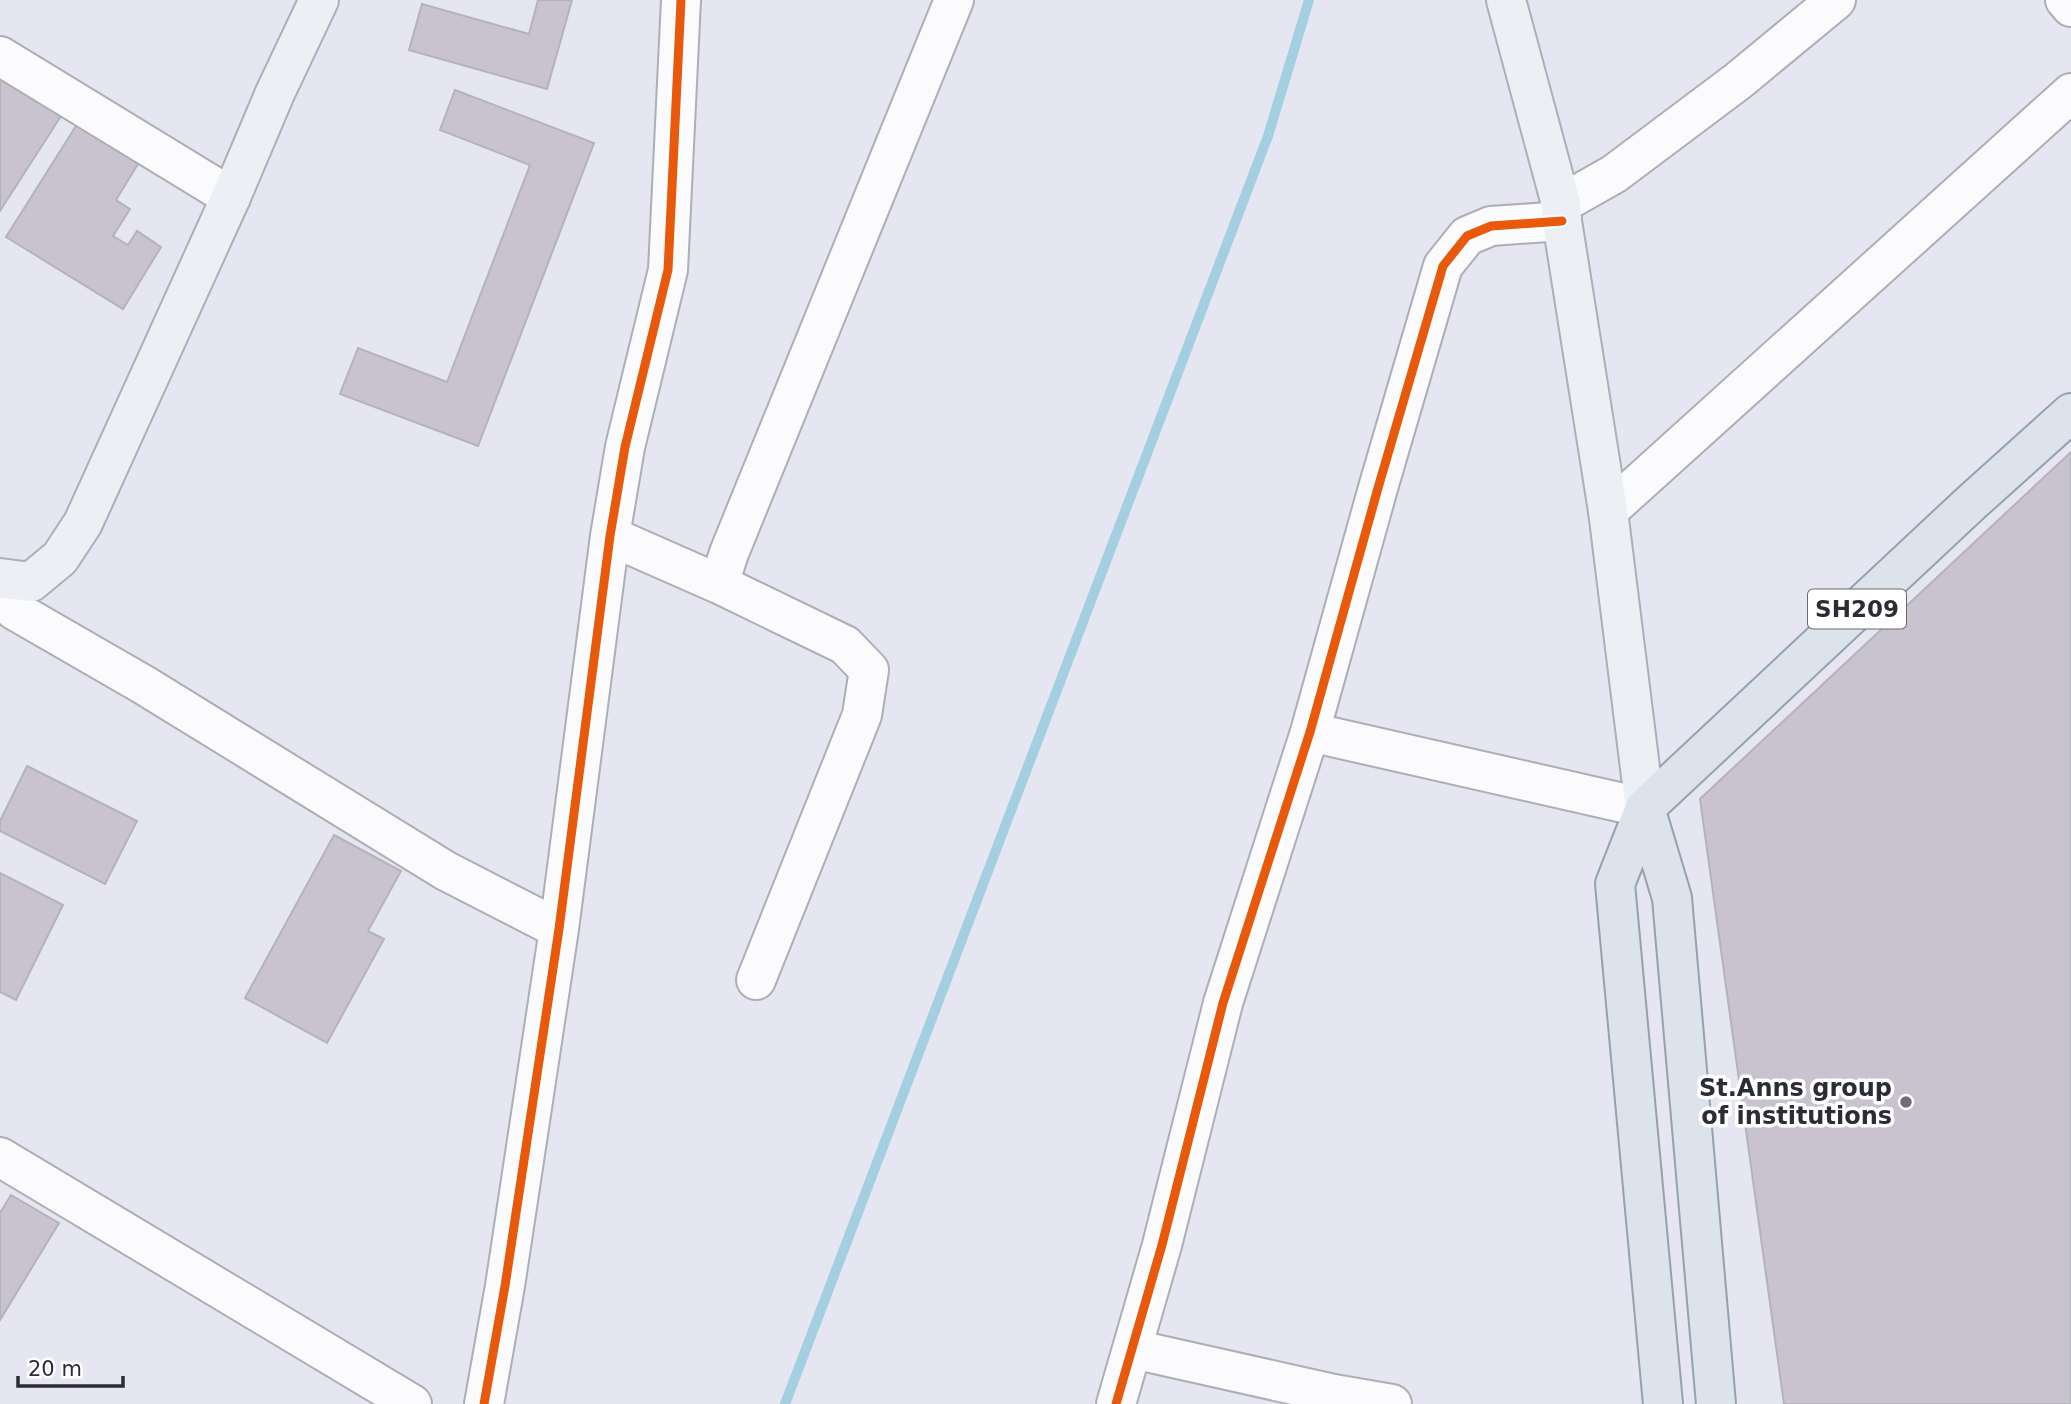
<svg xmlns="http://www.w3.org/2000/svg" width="2071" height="1404" viewBox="0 0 2071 1404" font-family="'DejaVu Sans',sans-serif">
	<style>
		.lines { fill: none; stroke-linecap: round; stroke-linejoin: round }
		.stream { stroke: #a3cfe0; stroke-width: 10 }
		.building { fill: #c8c3cf; stroke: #b4b3bb; stroke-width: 2 }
		.street-casing { stroke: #adaeb6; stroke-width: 42 }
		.secondary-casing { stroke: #adaeb6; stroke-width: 42 }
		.primary-casing { stroke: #95a1b1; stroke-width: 42 }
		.street { stroke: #fbfbfd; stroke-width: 38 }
		.secondary { stroke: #eceff4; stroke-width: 38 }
		.primary { stroke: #dce3ea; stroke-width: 38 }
		.cycleway-casing { stroke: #fff; stroke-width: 13 }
		.cycleway { stroke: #e8590c; stroke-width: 9 }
		.poi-dot { fill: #6d6d76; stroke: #fff; stroke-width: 2.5 }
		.labels { text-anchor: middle; stroke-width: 7; stroke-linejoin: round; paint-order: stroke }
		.shield { fill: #fff; stroke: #6b6b71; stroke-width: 2 }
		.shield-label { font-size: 23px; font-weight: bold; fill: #2c2c34 }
		.poi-label { font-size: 24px; font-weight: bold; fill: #2c2c34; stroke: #fff; text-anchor: end }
	</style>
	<rect width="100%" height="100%" fill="#e5e6f1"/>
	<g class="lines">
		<path class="stream" d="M785,1404L1268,136L1309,0"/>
	</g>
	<path class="building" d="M538,0H572L547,89L409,50L422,4L529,34Z
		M0,77L61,116L0,211Z
		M455,90L594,143L478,446L340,394L358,348L447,382L530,165L440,130Z
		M79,121L141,159L116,200L130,209L113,236L128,245L137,231L161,247L123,309L6,237Z
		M2071,452V1404H1784L1700,799Z
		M27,766L137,821L105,884L0,831V821Z
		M334,835L401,871L368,931L384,939L327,1043L245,998Z
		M0,873L63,905L16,1000L0,992Z
		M11,1195L59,1223L0,1320V1213Z"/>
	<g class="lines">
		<g class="street-casing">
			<path id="street" d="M2065,0L2071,7
				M0,56L231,197
				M1561,204L1614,174L1738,81L1836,0
				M1608,511L2071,93
				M610,536L719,584L845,645L869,670L862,715L756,980
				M719,584L729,553L954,0
				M14,610L144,685L446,871L559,929
				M1310,732L1645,808
				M0,1157L412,1404
				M1133,1349L1334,1394L1392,1404
				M484,1404L505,1286L559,929L610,536L625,447L668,270L681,0
				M1116,1404L1162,1245L1223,1003L1310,732L1378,488L1443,266L1467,236L1491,226L1562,221"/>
		</g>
		<g class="secondary-casing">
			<path id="secondary" d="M1506,0L1561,204L1562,221L1608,511L1645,808
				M0,578L31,582L60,558L83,523L231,197L275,93L319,0"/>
		</g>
		<g class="primary-casing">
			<path id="primary" d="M1645,808L1672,898L1716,1404
				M1663,1404L1615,884L1645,808L1972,502L2071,413"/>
		</g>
		<use href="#street" class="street"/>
		<use href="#secondary" class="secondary"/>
		<use href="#primary" class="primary"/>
		<g class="cycleway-casing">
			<path id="cycleway" d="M484,1404L505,1286L559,929L610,536L625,447L668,270L681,0
				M1116,1404L1162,1245L1223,1003L1310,732L1378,488L1443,266L1467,236L1491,226L1562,221"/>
		</g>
		<use href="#cycleway" class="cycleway"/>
	</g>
	<circle class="poi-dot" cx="1906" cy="1102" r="7"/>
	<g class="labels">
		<rect class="shield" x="1808" y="589.5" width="98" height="39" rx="5"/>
		<g class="shield-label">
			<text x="1857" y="617">SH209</text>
		</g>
		<g class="poi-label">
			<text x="1892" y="1096">St.Anns group<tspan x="1892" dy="28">of institutions</tspan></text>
		</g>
	</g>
	<path d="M18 1376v10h105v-10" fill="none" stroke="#2c2c34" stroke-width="3.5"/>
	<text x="28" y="1376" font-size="21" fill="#2c2c34" stroke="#ffffff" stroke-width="5" paint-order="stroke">20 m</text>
</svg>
